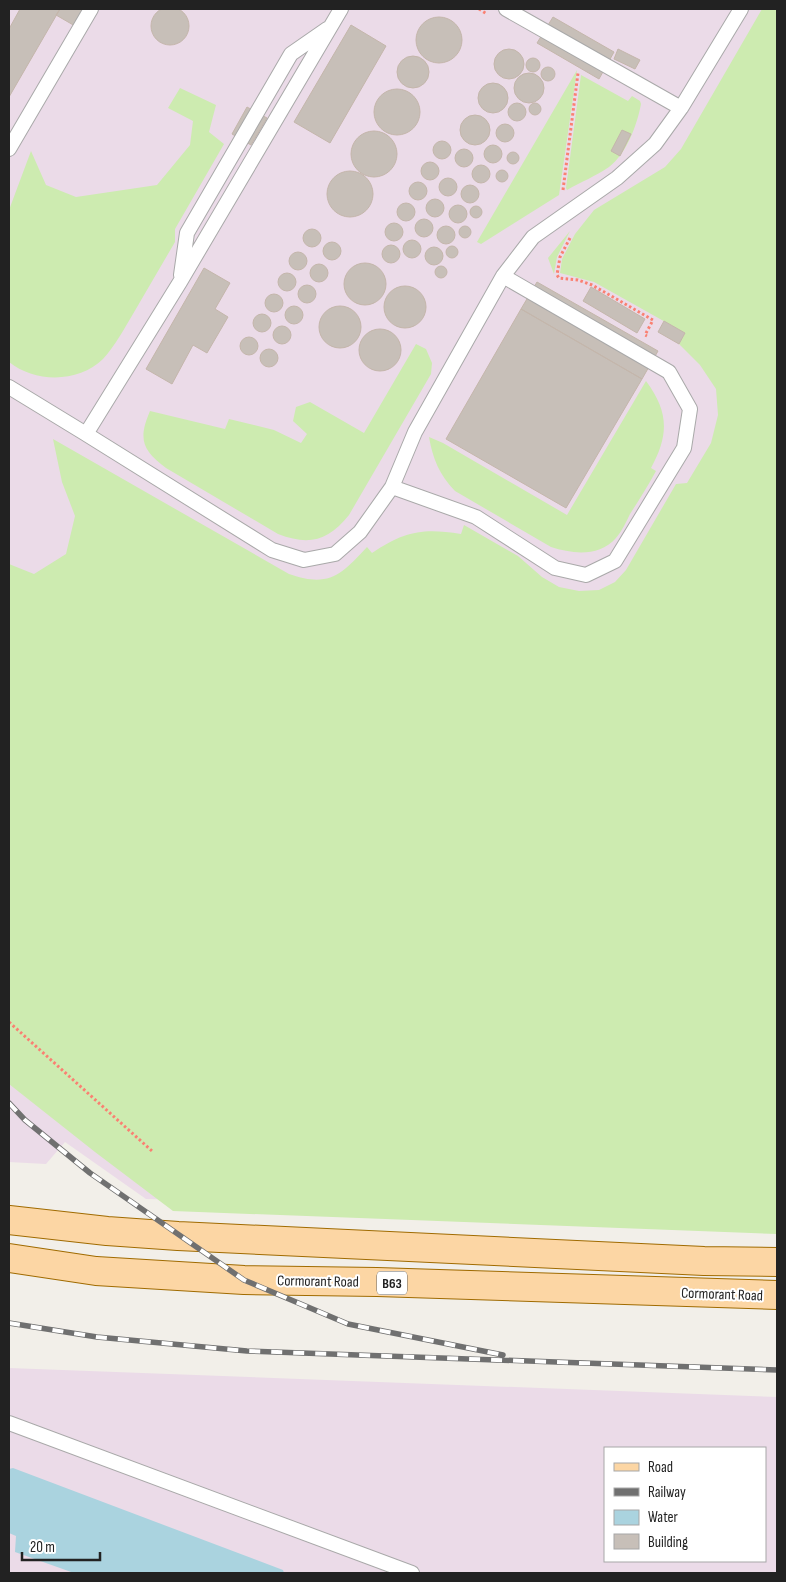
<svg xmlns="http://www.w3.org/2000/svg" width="786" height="1582" viewBox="0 0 786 1582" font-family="'Sofia Sans Condensed',sans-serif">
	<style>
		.industrial { fill: #ebdbe8; fill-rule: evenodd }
		.grass { fill: #cdebb0 }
		.water { fill: #aad3df }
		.building { fill: #c7bfb8; stroke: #c4b6ab }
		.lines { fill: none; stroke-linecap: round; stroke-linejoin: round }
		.lane-casing { stroke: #a9a9a9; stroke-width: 16 }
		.primary-casing { stroke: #a06b00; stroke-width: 30 }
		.path { stroke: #fa8072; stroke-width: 3; stroke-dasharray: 2.5 2.5; stroke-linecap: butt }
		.lane { stroke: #fff; stroke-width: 14 }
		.primary { stroke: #fcd6a4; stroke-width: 28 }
		.rail-casing { stroke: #707070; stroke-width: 5.5 }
		.rail { stroke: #fff; stroke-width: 4; stroke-dasharray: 11; stroke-linecap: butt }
		.labels { text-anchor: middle; stroke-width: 4; stroke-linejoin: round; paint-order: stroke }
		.shield { fill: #fff; stroke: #646464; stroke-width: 1 }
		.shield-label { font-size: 14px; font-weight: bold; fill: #222 }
		.street-label { font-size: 15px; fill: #222; stroke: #fff }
	</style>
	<rect width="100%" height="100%" fill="#f2efe9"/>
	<path class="industrial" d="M9,9H777V404L314,1203L146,1199L65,1142L46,1164L9,1162Z
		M9,1368L777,1397V1573H9ZM605,1448H765V1561H605Z"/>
	<path class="grass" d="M762,9H777V1234L173,1211L95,1152L9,1084V564L34,574L66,554L75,516L62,482L53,439L289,574C329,588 341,575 367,547L372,553C405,531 423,528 461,534L464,525L518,556L542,577L559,587L579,591L599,590L615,582L626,570L676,484L687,483L711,443L718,415L716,389L700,365L679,344L685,333L594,282L560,273L562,259L575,234L594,210L665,167L681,149Z
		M577,70L559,195L481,244L477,242Z
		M581,75L628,101L632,96L640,101L641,104C637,125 627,153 609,167C596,176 581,182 567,190L566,188Z
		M180,88L216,105L209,132L224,144L175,229V242C161,266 147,290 133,314C124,329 115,346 103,359C79,383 35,383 9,362V210L31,151L46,185L76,197L157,185L190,145L193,121L168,108Z
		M570,231L557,257L554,274L548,258Z
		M416,344L426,349L432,363L431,374L349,515C328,541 309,546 278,534L166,468C142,450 138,439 150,411L225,429L229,419L274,430L301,443L307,434L293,421L296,407L310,402L364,433Z
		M646,381C669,412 669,435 651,468L656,471C648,486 639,500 630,514C626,522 622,531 616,538C599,557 573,554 551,547L455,491C439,474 433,459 429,437L443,443L567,515Z"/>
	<path class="water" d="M13,1468L283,1570L284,1573H74L15,1552L16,1536L9,1533V1469Z"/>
	<path class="building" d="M151 26a19 19 0 1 1 38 0a19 19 0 1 1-38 0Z
		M20,9H60L9,97V29Z
		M60,9H84L75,26L56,15Z
		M416 40a23 23 0 1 1 46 0a23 23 0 1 1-46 0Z
		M553,17L614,52L599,79L537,43Z
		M351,25L386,46L330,143L294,122Z
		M618,49L640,60L635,69L614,59Z
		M494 64a15 15 0 1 1 30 0a15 15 0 1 1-30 0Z
		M397 72a16 16 0 1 1 32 0a16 16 0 1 1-32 0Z
		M526 65a7 7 0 1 1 14 0a7 7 0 1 1-14 0Z
		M541 74a7 7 0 1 1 14 0a7 7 0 1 1-14 0Z
		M514 88a15 15 0 1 1 30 0a15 15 0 1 1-30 0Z
		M478 98a15 15 0 1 1 30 0a15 15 0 1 1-30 0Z
		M374 112a23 23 0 1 1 46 0a23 23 0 1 1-46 0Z
		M508 112a9 9 0 1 1 18 0a9 9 0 1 1-18 0Z
		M529 109a6 6 0 1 1 12 0a6 6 0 1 1-12 0Z
		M247,107L267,118L251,145L232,134Z
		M460 130a15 15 0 1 1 30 0a15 15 0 1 1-30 0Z
		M496 133a9 9 0 1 1 18 0a9 9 0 1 1-18 0Z
		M622,130L631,134L620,156L611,151Z
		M351 154a23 23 0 1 1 46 0a23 23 0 1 1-46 0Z
		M433 150a9 9 0 1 1 18 0a9 9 0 1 1-18 0Z
		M484 154a9 9 0 1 1 18 0a9 9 0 1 1-18 0Z
		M455 158a9 9 0 1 1 18 0a9 9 0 1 1-18 0Z
		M507 158a6 6 0 1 1 12 0a6 6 0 1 1-12 0Z
		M421 171a9 9 0 1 1 18 0a9 9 0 1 1-18 0Z
		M472 174a9 9 0 1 1 18 0a9 9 0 1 1-18 0Z
		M496 176a6 6 0 1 1 12 0a6 6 0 1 1-12 0Z
		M327 194a23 23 0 1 1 46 0a23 23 0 1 1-46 0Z
		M439 187a9 9 0 1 1 18 0a9 9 0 1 1-18 0Z
		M409 191a9 9 0 1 1 18 0a9 9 0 1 1-18 0Z
		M461 194a9 9 0 1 1 18 0a9 9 0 1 1-18 0Z
		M426 208a9 9 0 1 1 18 0a9 9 0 1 1-18 0Z
		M397 212a9 9 0 1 1 18 0a9 9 0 1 1-18 0Z
		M449 214a9 9 0 1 1 18 0a9 9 0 1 1-18 0Z
		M470 212a6 6 0 1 1 12 0a6 6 0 1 1-12 0Z
		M415 228a9 9 0 1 1 18 0a9 9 0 1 1-18 0Z
		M385 232a9 9 0 1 1 18 0a9 9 0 1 1-18 0Z
		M437 235a9 9 0 1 1 18 0a9 9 0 1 1-18 0Z
		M459 232a6 6 0 1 1 12 0a6 6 0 1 1-12 0Z
		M303 238a9 9 0 1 1 18 0a9 9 0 1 1-18 0Z
		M403 249a9 9 0 1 1 18 0a9 9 0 1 1-18 0Z
		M323 251a9 9 0 1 1 18 0a9 9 0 1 1-18 0Z
		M382 254a9 9 0 1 1 18 0a9 9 0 1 1-18 0Z
		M446 252a6 6 0 1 1 12 0a6 6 0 1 1-12 0Z
		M425 256a9 9 0 1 1 18 0a9 9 0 1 1-18 0Z
		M289 261a9 9 0 1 1 18 0a9 9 0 1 1-18 0Z
		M344 284a21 21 0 1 1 42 0a21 21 0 1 1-42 0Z
		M310 273a9 9 0 1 1 18 0a9 9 0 1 1-18 0Z
		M435 272a6 6 0 1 1 12 0a6 6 0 1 1-12 0Z
		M204,268L230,283L215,309L228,317L207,353L193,345L172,384L146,369Z
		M278 282a9 9 0 1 1 18 0a9 9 0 1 1-18 0Z
		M537,282L658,351L642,379L521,309Z
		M298 294a9 9 0 1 1 18 0a9 9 0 1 1-18 0Z
		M384 307a21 21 0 1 1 42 0a21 21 0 1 1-42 0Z
		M591,287L645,319L637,333L583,301Z
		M265 303a9 9 0 1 1 18 0a9 9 0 1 1-18 0Z
		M285 315a9 9 0 1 1 18 0a9 9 0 1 1-18 0Z
		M319 327a21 21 0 1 1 42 0a21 21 0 1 1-42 0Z
		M521,309L642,379L566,508L446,439Z
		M253 323a9 9 0 1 1 18 0a9 9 0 1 1-18 0Z
		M664,321L685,333L679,344L658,332Z
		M273 335a9 9 0 1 1 18 0a9 9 0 1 1-18 0Z
		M359 350a21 21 0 1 1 42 0a21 21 0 1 1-42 0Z
		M240 346a9 9 0 1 1 18 0a9 9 0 1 1-18 0Z
		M260 358a9 9 0 1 1 18 0a9 9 0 1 1-18 0Z"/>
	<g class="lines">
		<g class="lane-casing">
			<path id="lane" d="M506,9L681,108
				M9,149L91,9
				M181,275L187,233L291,54L327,29
				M9,387L86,434L180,282L341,9
				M86,434L272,550L304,560L335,554L360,532L392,487L415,432L503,276
				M392,487L476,517L555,568L586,575L615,561L684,448L690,409L669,372L503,276L533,237L617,178L655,144L681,108L741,9
				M9,1423L412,1573"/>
		</g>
		<g class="primary-casing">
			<path id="primary" d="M9,1220L107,1231L178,1236L704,1261L777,1262
				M9,1258L96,1271L244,1280L377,1282L777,1295"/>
		</g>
		<path class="path" d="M479,9L487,14
			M563,190L578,73
			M570,238L560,257L557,275L559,278L578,280L592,285L653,320L645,335L647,336
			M9,1022L152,1151"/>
		<use href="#lane" class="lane"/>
		<use href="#primary" class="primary"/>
		<g class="rail-casing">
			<path id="rail" d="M9,1103L25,1120L90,1173L244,1280L348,1324L503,1355
				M9,1323L97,1337L247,1351L777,1370"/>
		</g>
		<use href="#rail" class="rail"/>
	</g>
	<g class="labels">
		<rect class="shield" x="377" y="1271.5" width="30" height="23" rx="4"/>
		<g class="shield-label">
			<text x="392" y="1288">B63</text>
		</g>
		<g class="street-label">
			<text transform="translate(318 1281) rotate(1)" y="5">Cormorant Road</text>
			<text transform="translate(722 1294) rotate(2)" y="5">Cormorant Road</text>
		</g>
	</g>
	<rect width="786" height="1582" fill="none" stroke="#222222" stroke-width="20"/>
	<rect x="604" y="1447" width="162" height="115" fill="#ffffff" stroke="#a7a7a7"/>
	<rect x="614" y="1463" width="25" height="8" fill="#fcd6a4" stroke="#a7a7a7"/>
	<text x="648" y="1472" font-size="15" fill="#222222">Road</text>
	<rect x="614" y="1488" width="25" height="8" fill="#707070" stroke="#a7a7a7"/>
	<text x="648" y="1497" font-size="15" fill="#222222">Railway</text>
	<rect x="614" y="1510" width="25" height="15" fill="#aad3df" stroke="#a7a7a7"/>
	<text x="648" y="1522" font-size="15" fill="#222222">Water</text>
	<rect x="614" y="1534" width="25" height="15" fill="#c7bfb8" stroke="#a7a7a7"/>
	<text x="648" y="1547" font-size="15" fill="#222222">Building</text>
	<path d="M22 1552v8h78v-8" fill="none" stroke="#222222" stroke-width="2.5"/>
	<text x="30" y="1552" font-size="15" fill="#222222" stroke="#ffffff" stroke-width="4" paint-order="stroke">20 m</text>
</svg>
